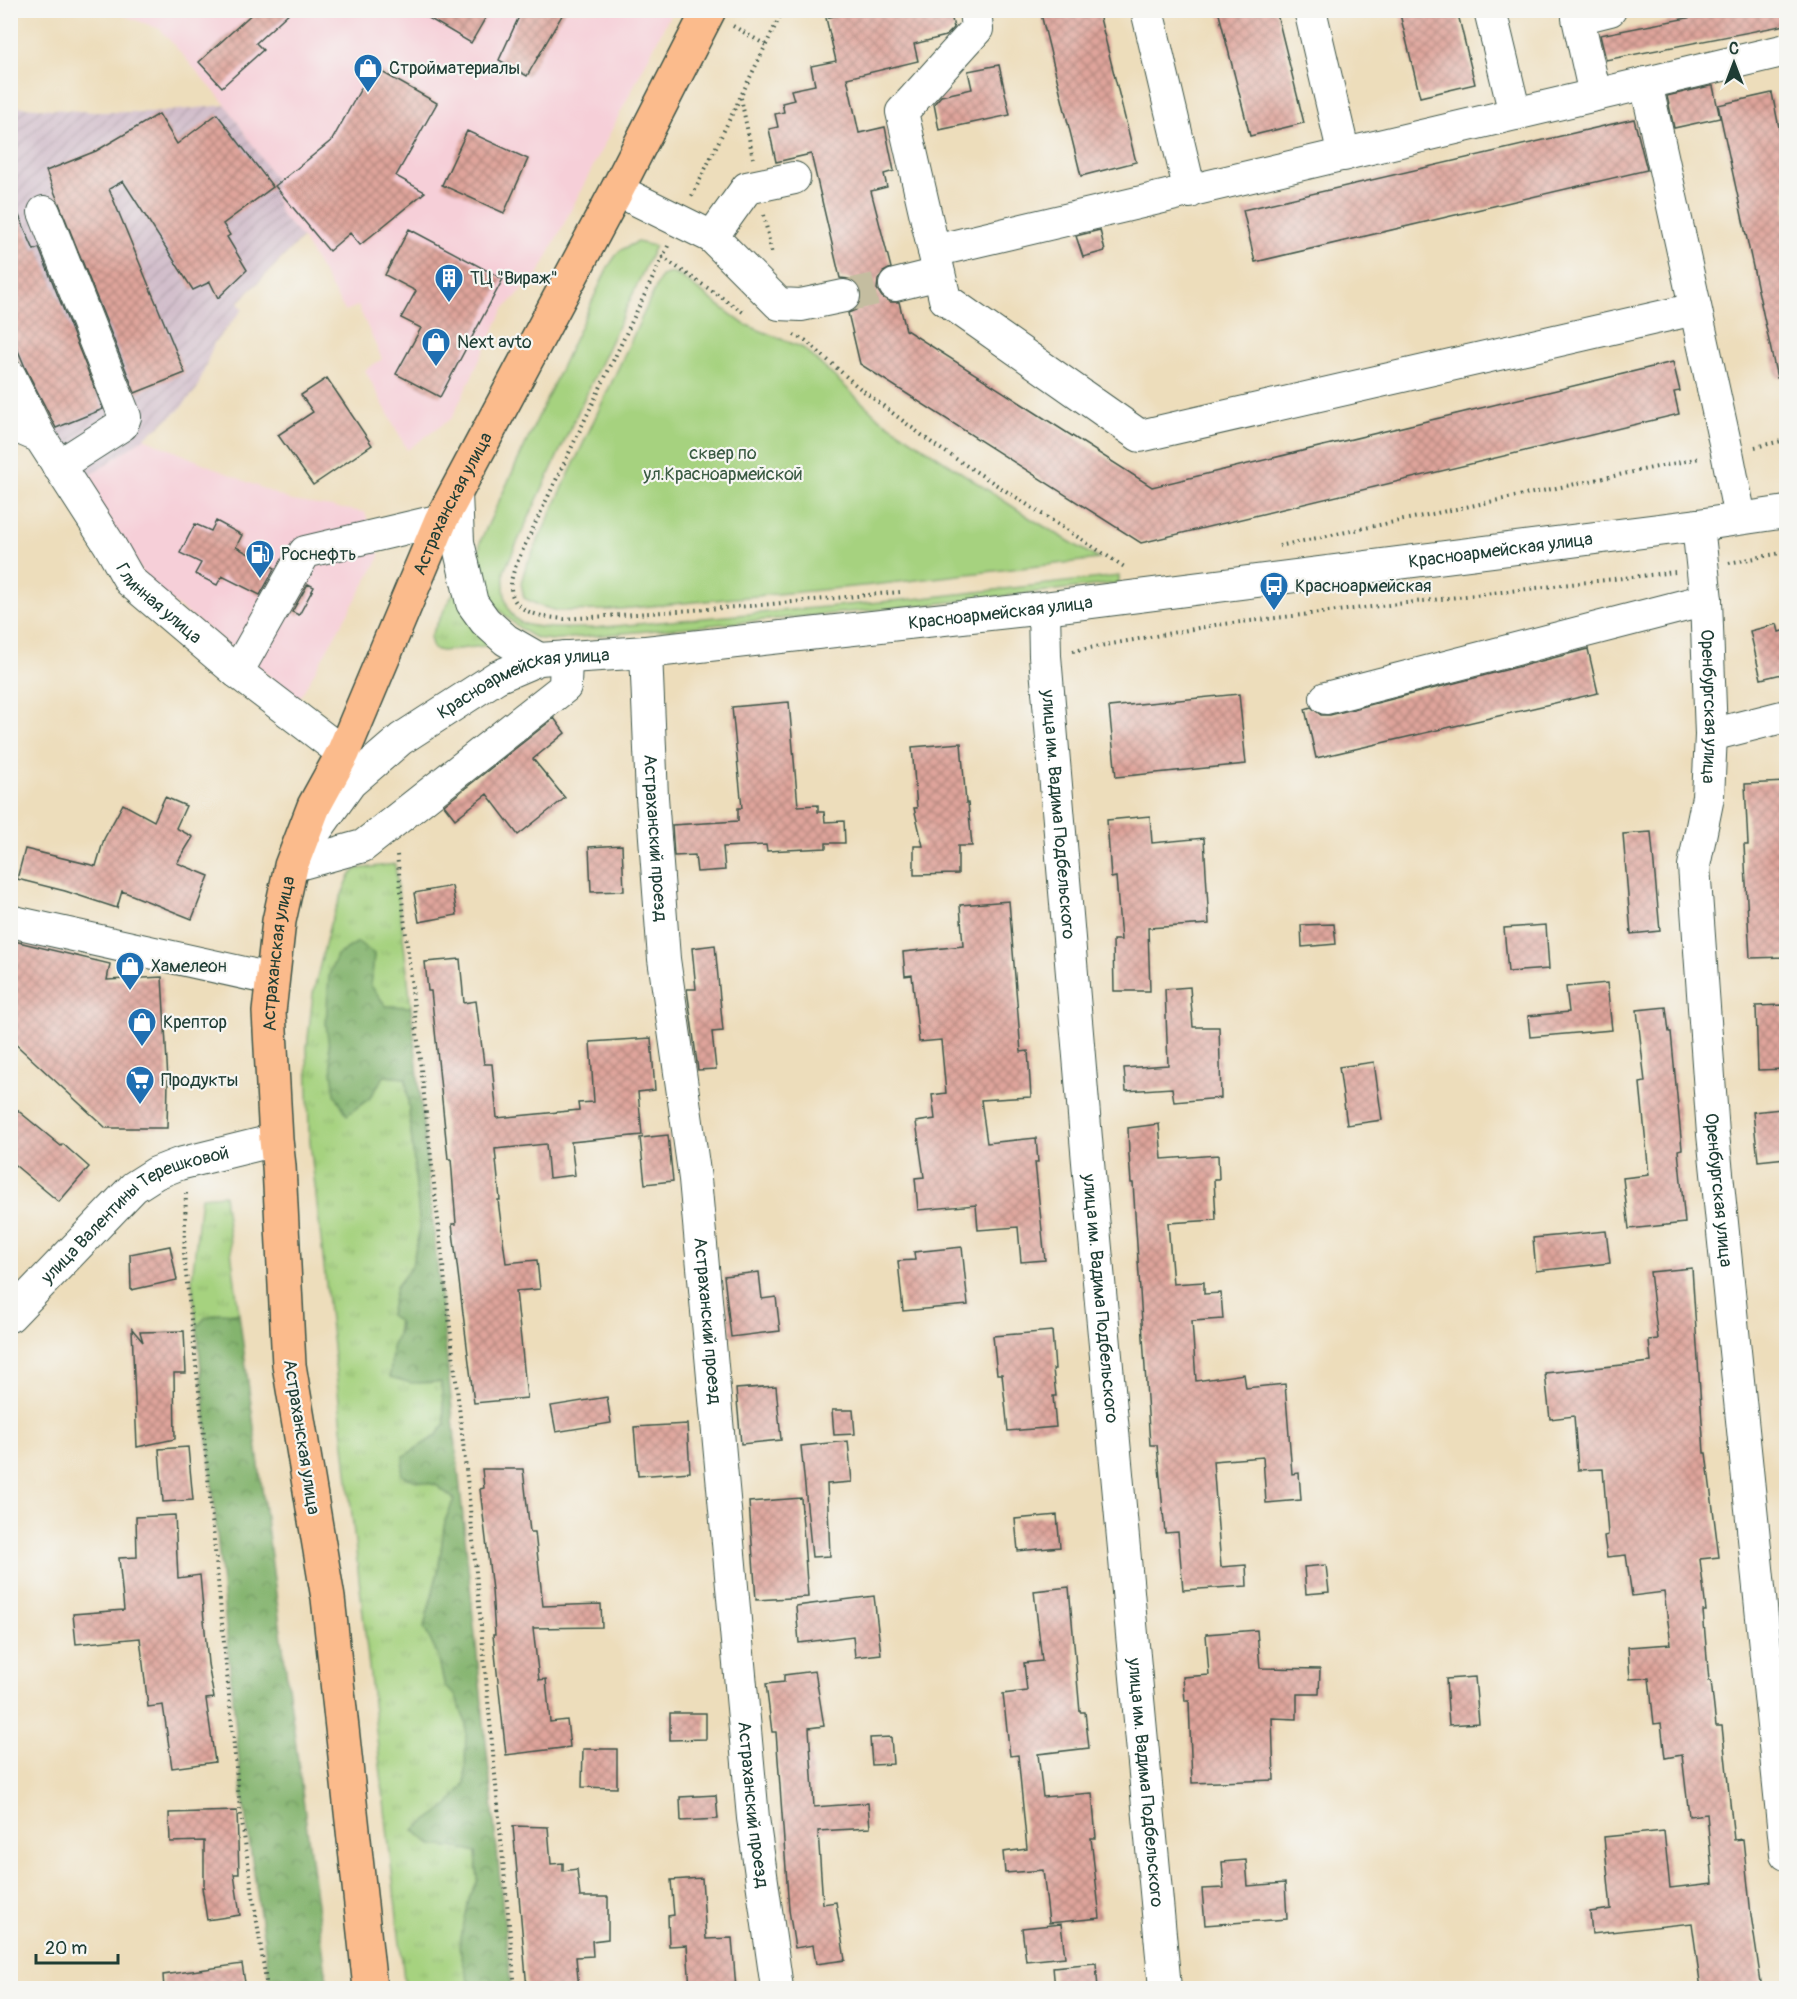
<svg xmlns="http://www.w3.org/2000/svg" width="1797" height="1999" viewBox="0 0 1797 1999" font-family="Pangolin,sans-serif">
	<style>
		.built { fill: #f6cfd8 }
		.industrial { fill: url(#industrial-furrows) }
		.grass { fill: url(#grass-tufts); stroke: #62885a; stroke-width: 1.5 }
		.forest { fill: url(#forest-crowns); stroke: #527851; stroke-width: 1.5 }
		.green { fill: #a6d27f; stroke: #62885a; stroke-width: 1.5 }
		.building { fill: url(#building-cross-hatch) }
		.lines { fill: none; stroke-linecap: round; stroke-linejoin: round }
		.minor-tunnel { stroke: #c4bda0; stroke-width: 32; stroke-dasharray: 32 16; stroke-linecap: butt }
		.minor-casing { stroke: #3e5548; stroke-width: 34 }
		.major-casing { stroke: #3e5548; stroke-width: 36 }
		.path { stroke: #3e5548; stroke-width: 4; stroke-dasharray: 1.5 4.5; stroke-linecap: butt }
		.minor { stroke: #fff; stroke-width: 32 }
		.major { stroke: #fbbb8c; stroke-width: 33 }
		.labels { text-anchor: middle; stroke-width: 4.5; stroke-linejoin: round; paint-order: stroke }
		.poi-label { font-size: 18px; fill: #1f3d34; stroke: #f6f6f2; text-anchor: start }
		.park-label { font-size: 18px; fill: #3a5b43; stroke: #f6f6f2 }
		.street-label { font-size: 18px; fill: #1f3d34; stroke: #f6f6f2 }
	</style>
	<defs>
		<pattern id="industrial-furrows" width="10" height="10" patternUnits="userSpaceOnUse" patternTransform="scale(1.5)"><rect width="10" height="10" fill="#d1bdca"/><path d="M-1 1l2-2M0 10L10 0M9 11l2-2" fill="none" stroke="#b3a3ae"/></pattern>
		<pattern id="grass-tufts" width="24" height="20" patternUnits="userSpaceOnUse" patternTransform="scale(1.5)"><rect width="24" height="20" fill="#a6d27f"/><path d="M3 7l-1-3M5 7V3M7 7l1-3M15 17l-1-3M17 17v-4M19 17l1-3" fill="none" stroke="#8eb56e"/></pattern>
		<pattern id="forest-crowns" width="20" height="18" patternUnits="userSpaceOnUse" patternTransform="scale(1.5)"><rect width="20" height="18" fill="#84b46e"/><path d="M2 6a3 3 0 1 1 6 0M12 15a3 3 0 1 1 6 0" fill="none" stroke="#6b945b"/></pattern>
		<pattern id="building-cross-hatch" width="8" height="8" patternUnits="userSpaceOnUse" patternTransform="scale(1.5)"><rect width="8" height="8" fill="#dfa49b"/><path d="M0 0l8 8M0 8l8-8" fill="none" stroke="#b4877f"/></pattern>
	</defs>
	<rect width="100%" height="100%" fill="#f6f6f2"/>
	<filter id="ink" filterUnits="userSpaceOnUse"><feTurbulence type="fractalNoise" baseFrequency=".0167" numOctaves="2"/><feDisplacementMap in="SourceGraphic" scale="12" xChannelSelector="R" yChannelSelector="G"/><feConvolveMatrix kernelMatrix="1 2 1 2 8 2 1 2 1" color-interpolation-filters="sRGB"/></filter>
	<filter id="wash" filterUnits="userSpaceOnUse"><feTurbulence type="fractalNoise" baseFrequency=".008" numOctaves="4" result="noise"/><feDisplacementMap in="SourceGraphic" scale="24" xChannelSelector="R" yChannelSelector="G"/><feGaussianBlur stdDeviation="1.35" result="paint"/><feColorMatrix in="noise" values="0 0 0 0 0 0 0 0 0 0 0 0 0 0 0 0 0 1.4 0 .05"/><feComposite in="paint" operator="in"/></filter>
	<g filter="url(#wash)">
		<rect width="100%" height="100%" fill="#edddbb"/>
		<path class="built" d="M112,11H672L539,273L504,309L452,418L407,450L365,370L382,359L358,306L345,311L302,238L281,215L274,193L275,179L226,105L160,29Z
			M144,438L292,501L365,512L380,557L299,699L150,585L82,481Z"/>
		<path class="industrial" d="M226,105L275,179L274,193L281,215L302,238L238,303L243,309L214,343L197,389L178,411L144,438L82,481L49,433L11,343L10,106L94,112H159Z"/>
		<path class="grass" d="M457,586L501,644L442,651L433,649L430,637Z
			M395,864L411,1007L386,1006L371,986L374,954L358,943L369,1099L384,1076L406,1078L420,1228L412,1266L396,1287C398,1311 402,1326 392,1348L418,1383L441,1382L445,1423L436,1436L404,1456L414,1480L436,1485L454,1499L445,1521L438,1572L424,1627L438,1656L445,1687L455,1695L466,1723L465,1784L449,1806L414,1830L431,1845L460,1848L476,1853L478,1880L469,1899L468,1979L476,1988H405L309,1133L307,1047L313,994L330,924L350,875L357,869Z
			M224,1195L239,1314L233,1313L197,1327L192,1280L201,1197Z"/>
		<path class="forest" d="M358,942L374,954L371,986L386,1006L411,1007L511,1988H476L468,1979L459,1948L469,1899L478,1880L476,1853L460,1848L431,1845L414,1830L448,1806L465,1784L466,1723L455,1695L445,1687L438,1656L424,1627L438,1572L445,1521L454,1499L436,1485L414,1480L401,1475L404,1456L436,1436L445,1423L441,1382L411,1383L390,1377L392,1348L398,1333L400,1323L390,1315L396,1287L412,1266L420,1228L406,1078L384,1076L369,1099L347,1115L335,1094L326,1024L329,975L337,955Z
			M219,1313L239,1314L328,1988H271L242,1792L197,1327L205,1318Z"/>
		<path class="green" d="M637,242L655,246L504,571C503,587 504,615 522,623C539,630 575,628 594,628L914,599L1119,576V583L916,606L550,640C544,639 537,639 532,636C517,628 485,600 481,584C477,570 479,556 480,542L608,267L619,251Z
			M671,273L681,277L744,324L803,348L879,418L1030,518L1099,559L873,585L609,610L558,611L540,606L524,598L521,583L525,569L661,276Z"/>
		<g id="blocks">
			<path class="building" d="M256,10H292L256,43L263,50L222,87L199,62Z
				M415,10H490L471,43Z
				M522,10H565L527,76L499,60Z
				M841,10H950L954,28L946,36L914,44L918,61L847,78L859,133L885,127L894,171L884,174L887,187L871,191L891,268L883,272L878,280L877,289L882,297L890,302H899L906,330L1152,487L1673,362L1680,391L1674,392L1679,414L1141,543L860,364L848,313L856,310L861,302V292L858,284L850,279L840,278L811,154L776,162L769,129L778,127L775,114L784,112L782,103L794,100L791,90L815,85L811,66L836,61L826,18L842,14Z
				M1040,10H1098L1136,162L1081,176Z
				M1218,10H1276L1304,123L1250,136Z
				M1399,10H1457L1475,84L1420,97Z
				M1728,10H1786V25L1606,60L1600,35Z
				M999,65L1010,115L939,130L934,104L941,96L972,89L968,71Z
				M373,67L437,103L396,176L425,192L360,245L350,233L329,251L275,186L332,140Z
				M1710,86H1713L1720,118L1674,128L1667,96Z
				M1772,93L1786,162V377L1777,378L1718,105Z
				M159,114L177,144L217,114L273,187L223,224L230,235L227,237L247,270L218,298L210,282L193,290L123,181L109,189L185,373L135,393L46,171L96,151Z
				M1634,119L1647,170L1255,262L1243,210Z
				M467,131L528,159L504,213L442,185Z
				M10,195L34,250L39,248L103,409L56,428L25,367L10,332Z
				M409,229L503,279L440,397L396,374L421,328L401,318L416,291L385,275Z
				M1100,230L1105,251L1083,257L1076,236Z
				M327,378L372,445L313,485L278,435L313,412L301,395Z
				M216,521L242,535L236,547L275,568L260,595L222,576L217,585L195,574L201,563L180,553L195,524L211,531Z
				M308,584L314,587L299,615L292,612Z
				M1777,624L1779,632L1786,630V673L1761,679L1750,631Z
				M1588,649L1598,693L1316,758L1305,709L1311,707L1321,715H1330Z
				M1239,694L1246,764L1116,777L1109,707Z
				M789,702L798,806L818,805V812H824L825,822L844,821L845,843H826V848L767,851L766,845L723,847L725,870L697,872L695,855L674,856L672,825L738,821V808H742L732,707Z
				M554,718L565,733L533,759L565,798L518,835L487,794L455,819L444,805Z
				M961,743L966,803H968L972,846H958V874L914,875V846H923L914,808H917L912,747Z
				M1786,782V888H1785L1786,957L1750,958L1744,845H1748L1745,784Z
				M165,797L186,806L176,828L193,837L177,863L209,876L192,919L122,891L117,908L65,891L17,879L25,849L96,866L104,839L123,804L154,821Z
				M1150,816L1152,843L1204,838L1209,924L1148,928L1150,991H1114L1113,940H1121L1116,877L1111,878L1107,820Z
				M1651,832L1660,931L1631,934L1623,834Z
				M622,845L624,891L591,892L589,847Z
				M452,886L457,915L419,922L414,893Z
				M1009,901L1021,1052L1028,1051L1031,1097L981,1100L987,1143L1036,1138L1038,1162H1035L1045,1260L1021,1262L1018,1227L978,1230L976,1205L918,1210L915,1178L924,1177L916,1122L935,1119L932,1095L946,1093L941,1040L919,1042L912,975L905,976L903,952L963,946L960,905Z
				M1334,924L1336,944L1302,947L1301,925Z
				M1546,925L1549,969L1508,972L1504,928Z
				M10,940L110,964L107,980L162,977L168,1080L167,1128H106L10,1039Z
				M715,945L723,1031L712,1032L716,1069L698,1070L687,989H696L692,948Z
				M460,959L464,1003L476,1001L484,1064H492L497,1118L579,1110L578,1103L594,1102L590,1042L651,1038L655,1090L638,1092L642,1135L571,1142L575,1175L549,1178L546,1144L495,1149L500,1200H498L506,1263L537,1260L540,1289L516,1291L527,1398L474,1403L452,1224H456L451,1159H448L431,991H428L425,962Z
				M1607,983L1612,1030L1530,1037L1528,1016L1569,1012L1566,987Z
				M1190,987L1193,1027H1219L1221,1098L1174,1102L1172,1088L1126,1091L1124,1068L1168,1065L1165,989Z
				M1783,1005L1786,1069L1758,1070L1756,1006Z
				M1666,1007L1669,1032H1671L1682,1149L1678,1150L1685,1223L1629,1229L1623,1178L1649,1175L1640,1083L1645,1082L1637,1010Z
				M1374,1062L1382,1120L1347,1125L1339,1067Z
				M10,1104L61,1146L63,1144L89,1167L59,1202L10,1161Z
				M1781,1109V1117L1786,1116V1158L1758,1161L1753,1112Z
				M1159,1124L1162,1159L1218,1155L1219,1179H1214L1216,1220L1168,1223L1173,1284L1204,1282V1294L1221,1293L1223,1319L1192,1321L1196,1381L1244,1374L1246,1388L1285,1384L1292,1474L1299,1473L1301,1500L1266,1503L1263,1457L1213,1461L1221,1567L1246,1565L1247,1586L1183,1590L1178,1532L1165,1533L1157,1445H1150L1133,1183H1131L1129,1155L1128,1128Z
				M668,1135L673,1181L645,1184L640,1138Z
				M1606,1231L1610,1263L1536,1271L1533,1238Z
				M170,1246L177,1280L131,1290L130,1254Z
				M962,1247L968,1305L903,1311L898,1261L915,1260L914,1252Z
				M1692,1268L1704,1453H1706L1719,1557L1700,1559L1706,1611H1703L1709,1681H1711L1716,1726H1722L1734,1840L1743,1839L1751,1915L1762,1989H1701L1692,1923L1592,1934L1590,1912L1611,1909L1604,1837L1664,1831L1670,1888L1713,1883L1707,1814L1689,1816L1682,1755L1665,1758L1661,1723L1654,1724L1649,1678L1630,1679L1628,1647L1671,1644L1664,1592L1632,1596L1626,1555L1607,1557L1604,1536L1608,1535L1603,1469L1578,1470L1574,1416L1550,1419L1545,1373L1651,1362L1649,1340L1658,1339L1650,1272Z
				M759,1272L762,1299L776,1297L780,1331L731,1337L724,1276Z
				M132,1329L143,1342L140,1332L184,1331L186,1373H174L175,1439L137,1447Z
				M1052,1331L1055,1369H1053L1056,1396H1053L1056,1427L1008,1431L1002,1374H997L993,1336Z
				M776,1386L781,1440L741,1444L736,1389Z
				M607,1397L611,1423L556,1432L551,1406Z
				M832,1410H853L855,1434L834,1435Z
				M687,1424L690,1472L638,1476L634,1427Z
				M848,1441L852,1482L827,1484L830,1556L812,1557L801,1446Z
				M188,1447L193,1500L163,1502L159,1449Z
				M482,1469H523L530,1532H535L543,1606L601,1604L602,1627L533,1628L539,1680L546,1679L550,1722L567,1720L570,1747L506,1755L493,1635H495L492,1590L480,1489L484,1488Z
				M801,1498L808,1597L756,1600L749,1502Z
				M175,1515L178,1578L200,1575L208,1664L214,1698L206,1699L215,1762L172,1768L163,1705L148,1707L140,1638L76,1644L73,1614L124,1610L119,1558L137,1557L136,1517Z
				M1057,1515L1060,1547L1018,1551L1015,1519Z
				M1326,1565L1329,1592L1306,1594L1304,1567Z
				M1069,1587L1080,1712H1085L1089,1748L1038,1754L1043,1797L1092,1793L1096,1838H1091L1100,1918L1049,1923L1043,1870L1005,1873L1003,1852L1027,1849L1018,1755L1010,1756L1003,1694L1027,1691L1024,1663L1042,1661L1034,1591Z
				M874,1596L881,1654L855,1657L853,1636L799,1643L796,1606Z
				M1257,1630L1260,1668L1320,1669L1319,1694H1297V1719L1272,1718L1274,1780L1192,1783L1189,1701H1185L1183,1677L1209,1675L1206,1634Z
				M815,1671L824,1726L809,1728L814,1807L868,1803L870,1828L818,1831L823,1904L836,1902L845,1960L816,1964L813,1945L795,1948L789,1910L776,1732H772L766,1684L784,1682V1675Z
				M1475,1677L1479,1723L1449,1725L1446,1679Z
				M670,1713H706V1739L670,1740Z
				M891,1737L893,1764L872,1765L870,1738Z
				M583,1749H617V1788L582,1787Z
				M716,1795L718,1819L681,1821L680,1797Z
				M237,1811L239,1874H234L240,1915L207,1920L202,1887H204V1841L170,1842L169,1813Z
				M513,1826L548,1827L551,1864L563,1863V1871L577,1869L580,1897H608V1939L592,1941L593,1956L576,1957L579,1989H527Z
				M1246,1860L1248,1886L1285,1883L1287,1919L1205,1925L1202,1889L1224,1888L1222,1862Z
				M702,1878L706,1939L732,1938L736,1989H690L687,1945L669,1946L668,1916L674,1915L671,1880Z
				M1061,1924L1065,1957L1026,1961L1022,1928Z
				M1096,1963L1098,1989H1055L1053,1967Z
				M242,1964L246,1989H164L163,1975Z"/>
		</g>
	</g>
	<g filter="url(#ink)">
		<use href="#blocks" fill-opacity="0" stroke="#3e5548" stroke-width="1.5"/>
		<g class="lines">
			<path class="minor-tunnel" d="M844,296L895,285"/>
			<g class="minor-casing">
				<g id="minor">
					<path d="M975,10L977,29L902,112L945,299L1140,436L1695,309"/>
					<path d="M1147,10L1190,192"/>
					<path d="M1310,10L1344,155"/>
					<path d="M1490,10L1515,114"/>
					<path d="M1646,83L1727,452L1740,518"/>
					<path d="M1595,95L1578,18L1610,10"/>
					<path d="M617,190L712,237L747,188L794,178"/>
					<path d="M44,212L125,417L122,425L58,466"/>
					<path d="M712,237L779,304L801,305L844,296"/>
					<path d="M934,251L1786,50"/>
					<path d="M895,285L939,274"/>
					<path d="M10,376L40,437"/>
					<path id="s1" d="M10,427H17L40,437L109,544L130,581L237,672L343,753"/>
					<path d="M456,493L458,542L472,603L485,621L506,640L539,659"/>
					<path id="s2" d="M1698,525L1706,600L1711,735L1708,797L1694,866L1713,1134L1786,1854"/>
					<path id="s3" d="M1044,608L1045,656L1089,1174L1165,1988"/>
					<path id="s4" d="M646,652L652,797L664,959L695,1179L753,1818L777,1988"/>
					<path d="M237,672L305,552L441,520"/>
					<path d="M1326,698L1706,600"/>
					<path d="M1711,735L1786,716"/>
					<path id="s5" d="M307,843L350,783L401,739L497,677L539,659L646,652L1044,608L1698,525L1786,512"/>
					<path d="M291,866L363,846L565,687L566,657"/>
					<path d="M10,921L271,979"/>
					<path id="s6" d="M10,1316L134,1187L156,1173L179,1164L276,1140"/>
				</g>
			</g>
			<g class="major-casing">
				<g id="major">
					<path id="s7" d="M370,1988L328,1598L289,1365L279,1166L276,1140L269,1012L279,921L291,866L314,806L343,753L441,520L617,190L709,10"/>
				</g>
			</g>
			<path class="path" d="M733,26L766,45
				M741,98L753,158
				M692,196L783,10
				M764,215L772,255
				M668,246L524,547C519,559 510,575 511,588C512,614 545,617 564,619L750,606L900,592
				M662,257L743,312
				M794,335L805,340L857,386L936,446L1126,568
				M1755,447L1786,440
				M1279,546L1700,458
				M1729,563L1786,552
				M1073,651L1215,625L1675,572
				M397,855L468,1487L515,1988
				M186,1193L184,1256L204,1436L240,1809L267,1988"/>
			<use href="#minor" class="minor"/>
			<use href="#major" class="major"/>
		</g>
	</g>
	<defs>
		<g id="shop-pin" transform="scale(1.5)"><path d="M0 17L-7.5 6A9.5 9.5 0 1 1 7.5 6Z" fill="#1f6fb2" stroke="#f6f6f2"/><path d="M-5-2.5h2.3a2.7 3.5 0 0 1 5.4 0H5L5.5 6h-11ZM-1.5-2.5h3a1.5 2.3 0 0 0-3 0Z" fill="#fff"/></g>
		<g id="building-pin" transform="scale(1.5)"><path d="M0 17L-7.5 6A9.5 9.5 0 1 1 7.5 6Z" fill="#1f6fb2" stroke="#f6f6f2"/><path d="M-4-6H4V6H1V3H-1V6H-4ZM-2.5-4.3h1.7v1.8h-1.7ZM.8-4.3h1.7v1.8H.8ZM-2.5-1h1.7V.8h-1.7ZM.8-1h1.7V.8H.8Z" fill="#fff"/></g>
		<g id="fuel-pin" transform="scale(1.5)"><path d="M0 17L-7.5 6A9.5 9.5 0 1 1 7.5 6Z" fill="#1f6fb2" stroke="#f6f6f2"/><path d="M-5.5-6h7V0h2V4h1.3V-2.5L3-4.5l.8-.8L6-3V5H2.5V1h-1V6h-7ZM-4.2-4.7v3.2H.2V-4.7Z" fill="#fff"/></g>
		<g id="bus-pin" transform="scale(1.5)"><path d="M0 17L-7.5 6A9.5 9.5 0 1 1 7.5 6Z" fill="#1f6fb2" stroke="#f6f6f2"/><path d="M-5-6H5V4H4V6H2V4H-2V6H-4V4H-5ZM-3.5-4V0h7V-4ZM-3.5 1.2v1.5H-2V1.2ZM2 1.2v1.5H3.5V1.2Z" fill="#fff"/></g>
		<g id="supermarket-pin" transform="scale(1.5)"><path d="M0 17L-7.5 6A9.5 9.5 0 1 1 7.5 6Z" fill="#1f6fb2" stroke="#f6f6f2"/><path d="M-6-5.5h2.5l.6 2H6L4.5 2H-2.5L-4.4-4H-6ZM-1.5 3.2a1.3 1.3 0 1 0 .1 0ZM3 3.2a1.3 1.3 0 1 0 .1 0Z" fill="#fff"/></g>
	</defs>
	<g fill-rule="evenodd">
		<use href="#shop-pin" x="368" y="68"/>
		<use href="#building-pin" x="449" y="278"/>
		<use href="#shop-pin" x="436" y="342"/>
		<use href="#fuel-pin" x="260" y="554"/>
		<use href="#bus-pin" x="1274" y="586"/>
		<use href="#shop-pin" x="130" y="966"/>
		<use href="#shop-pin" x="142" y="1022"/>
		<use href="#supermarket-pin" x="140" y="1080"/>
	</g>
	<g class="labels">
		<g class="poi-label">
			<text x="389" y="74">Стройматериалы</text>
			<text x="470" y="284">ТЦ "Вираж"</text>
			<text x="457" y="348">Next avto</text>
			<text x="281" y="560">Роснефть</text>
			<text x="1295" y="592">Красноармейская</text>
			<text x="151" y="972">Хамелеон</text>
			<text x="163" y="1028">Крептор</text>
			<text x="161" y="1086">Продукты</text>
		</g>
		<g class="park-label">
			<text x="723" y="459">сквер по<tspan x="723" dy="21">ул.Красноармейской</tspan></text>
		</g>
		<g class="street-label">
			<text dy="6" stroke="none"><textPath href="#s7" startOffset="1527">Астраханская улица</textPath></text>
			<text dy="6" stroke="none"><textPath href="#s5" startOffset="1269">Красноармейская улица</textPath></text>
			<text dy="6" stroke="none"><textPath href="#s1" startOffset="238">Глинная улица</textPath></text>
			<text dy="6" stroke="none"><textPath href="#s5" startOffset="765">Красноармейская улица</textPath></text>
			<text dy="6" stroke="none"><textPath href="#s5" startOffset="279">Красноармейская улица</textPath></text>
			<text dy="6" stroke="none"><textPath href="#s2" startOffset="182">Оренбургская улица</textPath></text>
			<text dy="6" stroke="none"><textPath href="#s3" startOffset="207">улица им. Вадима Подбельского</textPath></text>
			<text dy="6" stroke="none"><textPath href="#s4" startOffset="186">Астраханский проезд</textPath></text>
			<text dy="6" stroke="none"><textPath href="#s7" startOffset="1041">Астраханская улица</textPath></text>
			<text dy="6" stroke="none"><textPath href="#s2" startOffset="668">Оренбургская улица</textPath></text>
			<text dy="6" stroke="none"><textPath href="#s6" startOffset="165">улица Валентины Терешковой</textPath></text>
			<text dy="6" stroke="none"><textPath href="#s3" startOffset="693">улица им. Вадима Подбельского</textPath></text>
			<text dy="6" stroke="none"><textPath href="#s4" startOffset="672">Астраханский проезд</textPath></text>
			<text transform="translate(302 1437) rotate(81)" y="6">Астраханская улица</text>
			<text dy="6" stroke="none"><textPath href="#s3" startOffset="1179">улица им. Вадима Подбельского</textPath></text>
			<text dy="6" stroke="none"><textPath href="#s4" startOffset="1158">Астраханский проезд</textPath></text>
		</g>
	</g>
	<rect width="1797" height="1999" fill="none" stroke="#f6f6f2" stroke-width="36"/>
	<g transform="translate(1734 63)" stroke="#f6f6f2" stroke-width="4.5" paint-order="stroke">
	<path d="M0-4.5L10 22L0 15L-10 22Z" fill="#1f3d34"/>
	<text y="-9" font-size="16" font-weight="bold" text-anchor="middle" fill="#1f3d34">С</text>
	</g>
	<path d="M36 1954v9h82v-9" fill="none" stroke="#1f3d34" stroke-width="3"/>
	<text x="45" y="1954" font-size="18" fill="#1f3d34" stroke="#f6f6f2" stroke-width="4.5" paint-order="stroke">20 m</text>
</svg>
